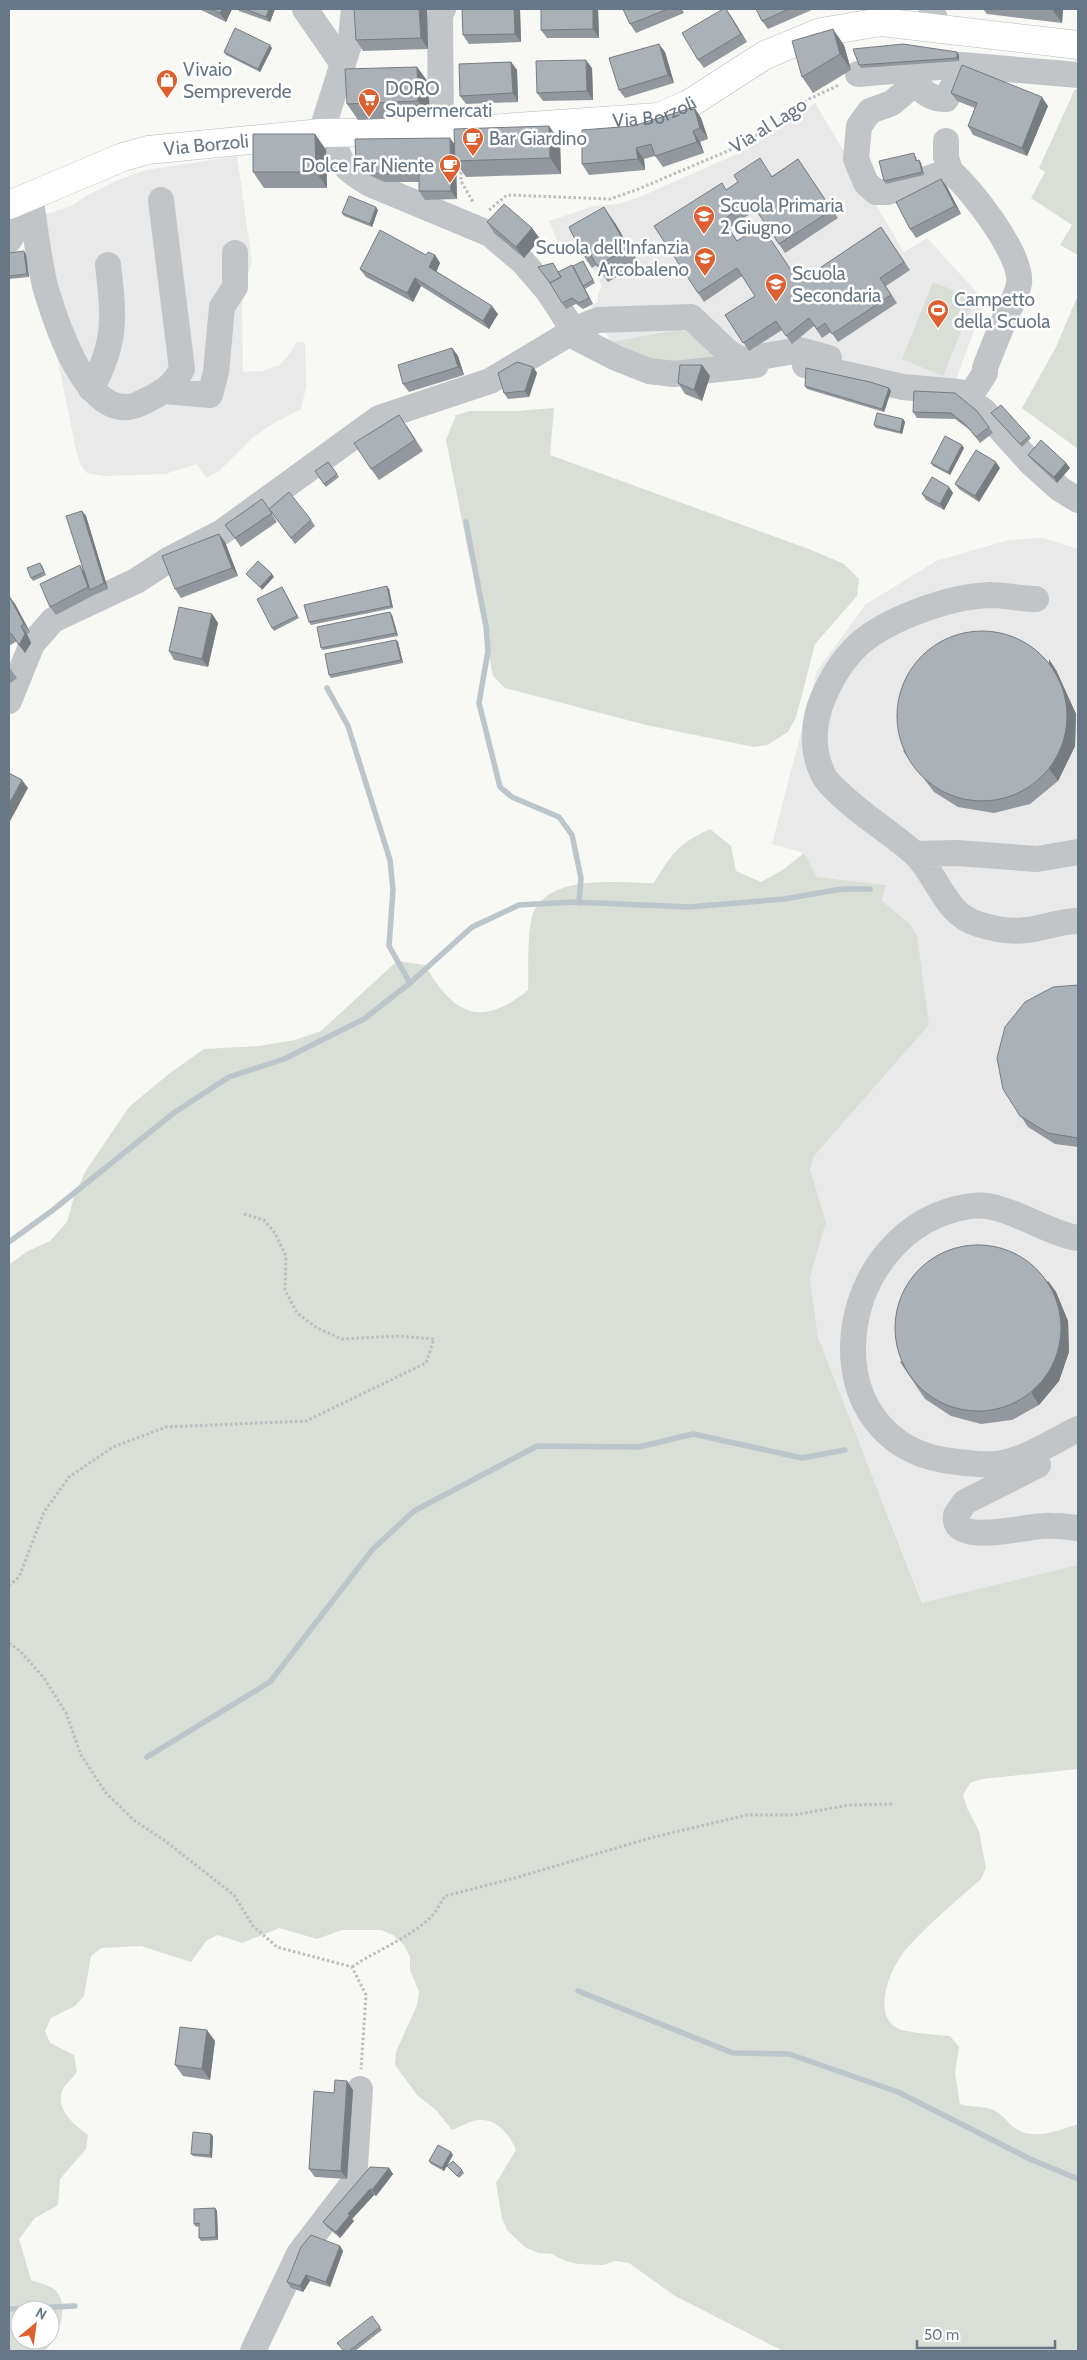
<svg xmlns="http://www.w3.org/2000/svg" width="1087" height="2360" viewBox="0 0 1087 2360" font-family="Cabin,sans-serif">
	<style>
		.built { fill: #e8e9e8 }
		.green { fill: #d9ded6; fill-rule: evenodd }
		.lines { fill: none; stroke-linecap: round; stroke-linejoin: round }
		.stream { stroke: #bbc5ca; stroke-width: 5.5 }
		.major-casing { stroke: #b6babe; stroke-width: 29 }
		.path { stroke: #bbbec0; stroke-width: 3; stroke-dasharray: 2.5 2.5; stroke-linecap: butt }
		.minor { stroke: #c1c5c8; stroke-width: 26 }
		.major { stroke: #fff; stroke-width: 28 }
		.wall { fill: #92989d }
		.shaded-wall { fill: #777c80 }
		.building { fill: #aab1b7; stroke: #777c80 }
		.labels { text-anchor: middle; stroke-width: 5; stroke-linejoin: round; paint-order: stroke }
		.poi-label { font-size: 19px; fill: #687785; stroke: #fff; text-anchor: start }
		.street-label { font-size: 19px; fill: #687785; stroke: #fff }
	</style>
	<rect width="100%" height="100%" fill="#f8f8f5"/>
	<path class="built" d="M815,103L904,252L927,238L985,301L952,390L808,365L611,342L591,306L598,302V294L602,286L580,243L562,252L549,221L594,206L618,204L640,197L748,149Z
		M237,156L252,262L242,291L243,372L263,371L280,365L291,352L296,342L305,343L306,387L301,409L276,422L253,437L219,471L206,478L197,464L165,474L104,476L87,473L81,465L76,450L50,322L42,216L73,205L88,195L118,180L146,170Z
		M1043,538L1078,549V1565L923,1604L818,1337L810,1278L826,1222L810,1169L814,1156L929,1025L909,923L882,901L886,885L817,877L804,853L772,844L817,671L865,605L936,561L1009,540Z"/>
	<path class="green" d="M1075,89H1078V255L1060,245L1072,225L1031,198L1045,172L1039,168Z
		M933,282L974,299L943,376L902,359Z
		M1078,295V449L1022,408L1056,347Z
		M677,330L691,332L726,365L674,374L611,342Z
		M554,408L550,455L814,551L844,564L859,579L857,596L815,644L796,717L788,732L767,745L754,747L646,725L505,688L493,676L446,440L456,415L470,411H517Z
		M710,829L731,846L736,871L761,882L784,869L804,853L817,877L886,885L882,901L909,923L917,936L929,1025L814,1156L810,1169L826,1222L810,1278L818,1337L922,1603L1078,1565V1769L982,1779L970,1783L963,1795L967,1808L979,1831L986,1868L981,1879C956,1901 930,1923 908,1947C892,1964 870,2013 897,2028C906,2033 939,2035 950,2036L959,2047L955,2073L960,2104C973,2108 986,2105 997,2112C1005,2117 1010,2126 1018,2130C1035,2140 1061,2130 1078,2124V2351H783L675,2296L629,2263L615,2261L603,2265L577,2264L563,2260L552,2254L539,2253L526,2248L507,2230L502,2218L496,2183L516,2150C510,2135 496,2118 478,2120C470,2121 460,2127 452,2130L436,2110L417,2095L395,2065L396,2052L417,2005L419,1992L410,1970V1957L404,1945L393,1935L381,1930H342L317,1939L279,1928L242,1943L218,1935L206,1941L191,1962L141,1946L101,1948L91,1956L84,1996L75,2006L51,2018L45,2031L50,2043L74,2055L77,2072C73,2078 62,2087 61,2094C58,2113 76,2125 88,2135L86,2149L60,2179L58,2205L35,2218L19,2239L31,2280C38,2283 51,2285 56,2291C71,2308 57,2337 45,2351H9V1265L26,1252L50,1241L67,1222L74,1197L85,1172L129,1107L170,1073L204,1049L259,1046L295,1040L321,1031L397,961L425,965C453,1014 481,1029 528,990C529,971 526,925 535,909C555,874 619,883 654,883C672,853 678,844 710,829ZM20,2310H50V2340H20Z"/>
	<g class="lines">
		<path class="stream" d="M466,522L486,626L488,651L479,703L500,787L512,797L559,817L572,835L581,878L579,903
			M327,688L348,726L390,860L393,890L389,946L410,983
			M9,1242L53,1210L175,1112L229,1077L284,1059L364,1019L410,983L472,927L519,905L574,902L689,907L784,899L842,889H870
			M147,1757L270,1682L372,1550L414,1511L537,1446L639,1447L693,1434L802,1458L845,1450
			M578,1991L733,2053L789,2054L898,2092L1030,2159L1078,2179
			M9,2309L75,2306"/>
		<g class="major-casing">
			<g id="major">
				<path id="s1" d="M9,205L123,157L148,150L321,133L460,131L658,117L689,104L765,55L821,32L881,22L1078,45"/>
			</g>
		</g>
		<path class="path" d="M461,167V181L473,202
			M489,210L507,195L610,199L636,190L744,144L809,99L839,85
			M9,1586L19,1577L44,1512L69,1477L113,1447L166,1427L306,1421L426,1363L434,1339L397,1336L342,1339L317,1328L297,1313L285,1290L286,1256L275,1233L264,1220L244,1214
			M9,1643L20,1651L44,1678L66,1713L81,1755L106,1793L135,1821L164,1840L234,1895L253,1926L277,1947L352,1967L366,1995L361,2069
			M352,1967C377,1950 407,1939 429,1919C436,1913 440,1903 445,1896L515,1878L650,1838L747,1815H794L849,1805L894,1804"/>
		<path class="minor" d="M305,9L343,64
			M931,9L939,28
			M916,69L906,91L892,103L870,111L859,126L856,159L866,183L876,192H888L950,171C971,188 1023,256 1019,283C1018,293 1012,302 1008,311C1000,330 992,349 985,368V373L969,398
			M858,74L961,65L1078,75
			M913,81C922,91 931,100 946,99L961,71L983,73
			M441,131L440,14L443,9
			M334,132C335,162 346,170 370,184L490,234L523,262L548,291L579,339L616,358L649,371L674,374L756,365
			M321,133L351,38L354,9
			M946,141V157L950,171
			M30,196C35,226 38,257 45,286C55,320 88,427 139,404C159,394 171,390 182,369L161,200
			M9,240C19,227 18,216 19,200
			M805,365L903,387L959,392L984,411L1031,463L1060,489L1078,500
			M91,389C117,342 114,317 108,265
			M166,391L210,395L216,372L222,307L235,287V253
			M1036,599C1021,599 1006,595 991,595C950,596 881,620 853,650C840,664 830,681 823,698C813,722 811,750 823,774C826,782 834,788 840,794C863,816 890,832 914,853C938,875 944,914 978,924C993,929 1011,932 1027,930C1044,928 1060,921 1078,921
			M9,701L32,644L53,620L136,581L170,559L222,532L379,418L490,381L580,327L598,320L691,317L729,353L742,360L800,350L829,358
			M915,854L957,853L1037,859L1078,852
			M1078,1238C1045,1233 1004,1201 971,1206C830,1226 803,1449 958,1462C974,1464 991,1466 1007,1462C1032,1456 1055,1440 1078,1429
			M1038,1465L965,1502L956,1515C951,1547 1026,1526 1043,1526C1054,1525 1067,1527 1078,1528
			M253,2351L299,2254L354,2182L360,2089"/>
		<use href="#major" class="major"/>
	</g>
	<path class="wall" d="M199,9H232L226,22Z
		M238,9H275L270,22L239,11Z
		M354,9H427L428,49L363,51L356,40Z
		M462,9H519L520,10L521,42L469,44L463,35Z
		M598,9L599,38H547L541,30Z
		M623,9H682L684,13L636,33L630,24Z
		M726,9L747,42L704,68L698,60Z
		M756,9H814L768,29L762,21Z
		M983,9H1063L1062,23L987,14Z
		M844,45L851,70L813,93L802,77Z
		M272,48L260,72L226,55L224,52Z
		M665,52L674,83L625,98L619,90Z
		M959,55V61L861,68L859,65Z
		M511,62L517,70L518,102L466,104L460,96Z
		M417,67L428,82L430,117L358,120L347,104Z
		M592,68L593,100L543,101L537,93Z
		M951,93L1048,106L1027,156L973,135L968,126L975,108L957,101Z
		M694,107L701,118L708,139L700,142L704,153L663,167L655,156L644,159L645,170L589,175L582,164L633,126Z
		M549,126L560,142L561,174L466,177L456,163L457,199L425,200L419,191V182H384L361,171L356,163Z
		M315,134L326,150L327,188H264L253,172Z
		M916,156L917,161L921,163L924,175L886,184L884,181Z
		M798,159L838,218L785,253L756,210L729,228L737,241L799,282L881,227L910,270L886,286L897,303L838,342L831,332L822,338L814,326L792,344L782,330L749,351L725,315L755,296L742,276L704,302L698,293L726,190L772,176Z
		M941,179L947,187L961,214L916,238L910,229Z
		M378,210L372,227L344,216L342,213Z
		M487,222L532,228L540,239L524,258L494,233Z
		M615,223L639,264L608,282L596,265L592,268L581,252Z
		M9,253L26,254L29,277L9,279Z
		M426,255H435L440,263L436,271L498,314L489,329L421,286L413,302L366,277L360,269Z
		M583,261L595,283L585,289L593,304L583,309L576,304L566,309L562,303L558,272L574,268Z
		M452,348L458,356L464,375L409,392L403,384Z
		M702,365L710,376L702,401L685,394L678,383Z
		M533,367L537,373L529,397L508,399L504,393Z
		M805,386L889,388L891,391L884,412L807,389Z
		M977,411L993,433L980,443L970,430L955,419L917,418L913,412Z
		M991,413L1029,436L1031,438L1022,447Z
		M903,419L905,422L902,434L876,428L874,425Z
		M407,426L423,451L379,480L371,469Z
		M964,448L950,475L933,466L931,463Z
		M1028,455L1066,463L1070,468L1057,483L1032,460Z
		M328,462L339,477L326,487L315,471Z
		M1000,468L979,502L959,489L955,484Z
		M949,487L953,493L944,510L926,500L922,494Z
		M262,499L277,522L241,547L225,525Z
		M269,509L311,520L315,526L295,544Z
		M82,511L86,516L108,589L94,595L56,615L50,607L84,571Z
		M225,542L238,576L181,598L175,589Z
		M42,565L46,575L33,581L31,578Z
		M389,589L393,608L311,625L309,622Z
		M284,590L299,618L274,631L272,628Z
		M9,596L15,604L30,632L27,634L31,643L25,653L17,641L9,646Z
		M212,614L218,623L208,667L174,660L169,651Z
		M392,615L398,636L323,650L321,648Z
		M396,640L398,642L403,663L331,678L329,675Z
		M9,667L17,678L9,684Z
		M1056,670L1076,714L1075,746L1058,781L1030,804L994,813L958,807L934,792L903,751Z
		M1078,985V1147L1055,1144L1028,1127L1003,1089Z
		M1048,1281L1056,1292L1068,1321L1069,1352L1059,1381L1039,1405L1012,1420L981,1424L951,1416L925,1399L900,1362Z
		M215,2041L210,2080L183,2076L175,2065Z
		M347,2081L353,2090L347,2179L315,2177L309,2169L334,2093Z
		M213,2136L212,2158L193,2156L191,2154Z
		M453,2155L444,2171L431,2164L429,2161Z
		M447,2166L462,2170L464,2173L459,2178Z
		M389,2168L393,2174L376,2196L374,2195L352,2219L354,2221L340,2238L327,2227L323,2222Z
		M215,2208L217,2211L218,2240L201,2241L199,2238V2226L196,2227L194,2224Z
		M340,2246L343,2251L330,2287L310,2281L303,2292L291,2288L287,2282Z
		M372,2316L382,2330L355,2351H344Z"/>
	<path class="shaded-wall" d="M222,9H232L226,22L220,13Z
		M269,9H275L270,22L266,17Z
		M419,9H427L428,49L421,38Z
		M514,9H519L520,10L521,42L515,34Z
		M593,9H598L599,38L593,29Z
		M726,9L731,16L747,42L741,34Z
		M1052,9H1063L1062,23Z
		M833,29L844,45L851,70L840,54Z
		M659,44L665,52L674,83L668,75Z
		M270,45L272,48L260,72L258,69Z
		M957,52L959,55V61L957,58Z
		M586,60L592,68L593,100L587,91Z
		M511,62L517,70L518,102L513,93Z
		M417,67L428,82L430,117L418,101Z
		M1042,97L1048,106L1027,156L1022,148Z
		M694,107L701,118L708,139L700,128Z
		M549,126L560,142L561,174L550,158Z
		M693,131L700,142L704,153L697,142Z
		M315,134L326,150L327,188L316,172Z
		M450,138L456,146L455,161L456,163L457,199L451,191Z
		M636,148L644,159L645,170L638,159Z
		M919,160L921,163L924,175L922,172Z
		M941,179L947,187L961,214L955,206Z
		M376,207L378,210L372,227L370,224Z
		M604,207L615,223L639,264L628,248Z
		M532,228L540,239L524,258L516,247Z
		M24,251L26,254L29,277L27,274Z
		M435,255L440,263L435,275L429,267Z
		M572,265L585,289L593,304L589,298Z
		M415,278L421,286L413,302L407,293Z
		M492,306L498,314L489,329L483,321Z
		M452,348L458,356L464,375L458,367Z
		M702,365L710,376L702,401L694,390Z
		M533,367L537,373L529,397L525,391Z
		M889,388L891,391L884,412L882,409Z
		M903,419L905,422L902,434L900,432Z
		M962,445L964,448L950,475L948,472Z
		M996,462L1000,468L979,502L975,496Z
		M1066,463L1070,468L1057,483L1054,477Z
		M949,487L953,493L944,510L940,504Z
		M82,511L86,516L108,589L104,583Z
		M219,534L225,542L238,576L232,568Z
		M80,565L85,574L90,590L88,587Z
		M272,574L274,577L262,590L260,587Z
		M387,586L389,589L393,608L391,606Z
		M9,596L15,604L30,632L24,624Z
		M390,612L392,615L398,636L396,633Z
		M212,614L218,623L208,667L202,659Z
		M21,626L27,634L31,643L25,653L19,645Z
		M396,640L398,642L403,663L401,660Z
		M1049,659L1056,670L1076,714L1075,746L1058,781L1050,770Z
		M22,780L28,788L9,823V804Z
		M1048,1281L1056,1292L1068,1321L1069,1352L1059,1381L1039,1405L1032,1394Z
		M207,2030L215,2041L210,2080L202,2069Z
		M347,2081L353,2090L347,2179L341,2171Z
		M211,2134L213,2136L212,2158L210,2155Z
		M451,2152L453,2155L444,2171L442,2168Z
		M389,2168L393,2174L376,2196L372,2190Z
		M370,2189L374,2195L352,2219L354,2221L340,2238L336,2232L348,2214Z
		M215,2208L217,2211L218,2240L216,2237Z
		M340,2246L343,2251L330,2287L326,2282Z
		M306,2275L310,2281L303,2292L300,2286Z"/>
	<path class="building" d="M211,9H222L220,13Z
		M245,9H269L266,17Z
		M354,9H419L421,38L356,40Z
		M462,9H514L515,34L463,35Z
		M541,9H593V29L541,30Z
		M623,9H668L630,24Z
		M723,9H726L741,34L698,60L682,33Z
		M756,9H789L762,21Z
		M235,28L270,45L258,69L224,52Z
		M833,29L840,54L802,77L792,41Z
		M659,44L668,75L619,90L609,58Z
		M903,44L957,52V58L859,65L853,49Z
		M586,60L587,91L537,93L536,61Z
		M511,62L513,93L460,96L459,64Z
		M962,65L1042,97L1022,148L968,126L977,103L951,93Z
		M417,67L418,101L347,104L345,69Z
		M694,107L700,128L693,131L697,142L655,156L651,144L636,148L638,159L582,164V130L633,126Z
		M549,126L550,158L455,161L454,129Z
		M253,134H315L316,172H253Z
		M450,138L451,191H419V174H378L356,163L355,139Z
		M914,153L916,161L919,160L922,172L884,181L879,161Z
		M760,158L772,177L798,159L832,210L779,244L750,201L723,220L737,241L761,225L799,282L881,227L904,262L880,278L891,295L832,334L825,323L817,329L809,318L786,336L776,321L743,343L725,315L755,296L737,268L698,293L654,226L722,183L726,190L738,182L734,175Z
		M941,179L955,206L910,229L896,202Z
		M349,196L376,207L370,224L342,213Z
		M504,204L532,228L516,247L487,222Z
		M604,207L628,248L597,266L587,248L581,252L569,227Z
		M380,230L426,255L428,252L435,255L429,267L492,306L483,321L415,278L407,293L360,269Z
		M24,251L27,274L9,276V253Z
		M583,261L593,280L583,286L573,266Z
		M553,263L561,277L550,283L538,267Z
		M572,265L589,298L579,303L572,298L562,303L550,283L561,277L558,272Z
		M452,348L458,367L403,384L398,365Z
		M517,362L533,367L525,391L504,393L498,373Z
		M680,365H702L694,390L678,383Z
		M806,368L870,382L889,388L882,409L805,386Z
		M914,391L955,393L977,411L989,427L976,437L966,425L951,413L913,412Z
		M1001,405L1029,436L1020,444L991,413Z
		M877,413L903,419L900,432L874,425Z
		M399,415L415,440L371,469L354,443Z
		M945,436L962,445L948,472L931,463Z
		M1041,440L1066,463L1054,477L1028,455Z
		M976,450L996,462L975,496L955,484Z
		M328,462L337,474L324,484L315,471Z
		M932,477L949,487L940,504L922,494Z
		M289,492L311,520L291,538L269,509Z
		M262,499L272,513L235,538L225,525Z
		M82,511L104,583L90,590L66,516Z
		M219,534L232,568L175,589L162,556Z
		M258,561L272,574L260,587L246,574Z
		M40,563L44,572L31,578L27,568Z
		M80,565L88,587L50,607L40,584Z
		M387,586L391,606L309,622L304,605Z
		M282,587L297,616L272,628L257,599Z
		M9,596L24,624L21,626L25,634L19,645L11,633L9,634Z
		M179,607L212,614L202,659L169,651Z
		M390,612L396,633L321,648L317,627Z
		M897 716a85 85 0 1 1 170 0a85 85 0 1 1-170 0Z
		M396,640L401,660L329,675L325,654Z
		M9,773L22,780L9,804Z
		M1078,985V1138L1048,1133L1020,1116L1003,1089L997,1058L1005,1027L1025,1002L1053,987Z
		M895 1328a83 83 0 1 1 166 0a83 83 0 1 1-166 0Z
		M180,2027L207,2030L202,2069L175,2065Z
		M335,2080L347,2081L341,2171L309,2169L314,2091L334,2093Z
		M193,2132L211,2134L210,2155L191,2154Z
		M438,2145L451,2152L442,2168L429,2161Z
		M453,2161L462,2170L457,2176L447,2166Z
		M370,2167L389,2168L372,2190L370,2189L348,2214L350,2215L336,2232L323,2222Z
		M215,2208L216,2237L199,2238V2223L194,2224V2209Z
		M311,2235L340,2246L326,2282L306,2275L300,2286L287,2282L301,2247Z
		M372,2316L380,2327L349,2351H344L337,2343Z"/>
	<defs>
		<g id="shop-pin" transform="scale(1.125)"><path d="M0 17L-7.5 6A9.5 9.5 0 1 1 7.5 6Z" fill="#dd6030" stroke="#fff"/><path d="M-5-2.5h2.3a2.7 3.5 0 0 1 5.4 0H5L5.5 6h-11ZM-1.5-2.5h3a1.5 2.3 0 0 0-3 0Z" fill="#fff"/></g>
		<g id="supermarket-pin" transform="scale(1.125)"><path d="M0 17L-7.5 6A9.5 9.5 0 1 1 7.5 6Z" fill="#dd6030" stroke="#fff"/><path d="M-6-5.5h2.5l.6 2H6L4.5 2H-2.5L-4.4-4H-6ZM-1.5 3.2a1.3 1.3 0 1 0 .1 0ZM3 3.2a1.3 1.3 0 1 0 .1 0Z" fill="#fff"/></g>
		<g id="cafe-pin" transform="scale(1.125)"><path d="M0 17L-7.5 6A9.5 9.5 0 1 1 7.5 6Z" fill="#dd6030" stroke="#fff"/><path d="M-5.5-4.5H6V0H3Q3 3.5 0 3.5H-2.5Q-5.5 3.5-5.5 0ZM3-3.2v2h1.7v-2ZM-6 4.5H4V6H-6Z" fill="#fff"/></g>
		<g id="school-pin" transform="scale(1.125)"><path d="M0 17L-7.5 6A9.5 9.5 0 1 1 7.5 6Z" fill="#dd6030" stroke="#fff"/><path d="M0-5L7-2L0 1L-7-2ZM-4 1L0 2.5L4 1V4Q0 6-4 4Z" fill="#fff"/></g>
		<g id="stadium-pin" transform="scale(1.125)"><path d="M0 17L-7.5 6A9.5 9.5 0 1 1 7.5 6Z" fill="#dd6030" stroke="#fff"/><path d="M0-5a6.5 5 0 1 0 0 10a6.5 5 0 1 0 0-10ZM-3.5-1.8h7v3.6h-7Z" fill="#fff"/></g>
	</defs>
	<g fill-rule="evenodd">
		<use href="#shop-pin" x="167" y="80"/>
		<use href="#supermarket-pin" x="369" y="99"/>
		<use href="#cafe-pin" x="473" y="138"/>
		<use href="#cafe-pin" x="450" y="165"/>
		<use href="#school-pin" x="704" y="216"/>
		<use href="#school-pin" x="705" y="258"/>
		<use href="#school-pin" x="776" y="284"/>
		<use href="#stadium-pin" x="938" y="310"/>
	</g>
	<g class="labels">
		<g class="poi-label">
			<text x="183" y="76">Vivaio<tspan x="183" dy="22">Sempreverde</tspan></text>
			<text x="385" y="95">DORO<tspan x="385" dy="22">Supermercati</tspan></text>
			<text x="489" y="145">Bar Giardino</text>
			<text x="434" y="172" text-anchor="end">Dolce Far Niente</text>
			<text x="720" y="212">Scuola Primaria<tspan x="720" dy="22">2 Giugno</tspan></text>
			<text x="689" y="254" text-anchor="end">Scuola dell'Infanzia<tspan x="689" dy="22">Arcobaleno</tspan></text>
			<text x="792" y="280">Scuola<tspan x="792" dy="22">Secondaria</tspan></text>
			<text x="954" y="306">Campetto<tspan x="954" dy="22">della Scuola</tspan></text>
		</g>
		<g class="street-label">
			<text dy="7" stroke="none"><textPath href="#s1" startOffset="658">Via Borzoli</textPath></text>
			<text transform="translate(768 125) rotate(-32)" y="7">Via al Lago</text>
			<text dy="7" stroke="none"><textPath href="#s1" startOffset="208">Via Borzoli</textPath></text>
		</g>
	</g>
	<rect width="1087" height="2360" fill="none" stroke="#687785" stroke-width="20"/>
	<g transform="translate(35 2325) rotate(29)"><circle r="24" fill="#ffffff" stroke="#c3c9ce"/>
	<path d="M0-4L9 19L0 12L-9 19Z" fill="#dd6030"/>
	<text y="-8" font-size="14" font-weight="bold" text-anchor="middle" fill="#687785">N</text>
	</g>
	<path d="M917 2340v8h138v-8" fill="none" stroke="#687785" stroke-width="2.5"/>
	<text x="924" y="2340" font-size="15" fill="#687785" stroke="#ffffff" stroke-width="4" paint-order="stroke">50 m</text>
</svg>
